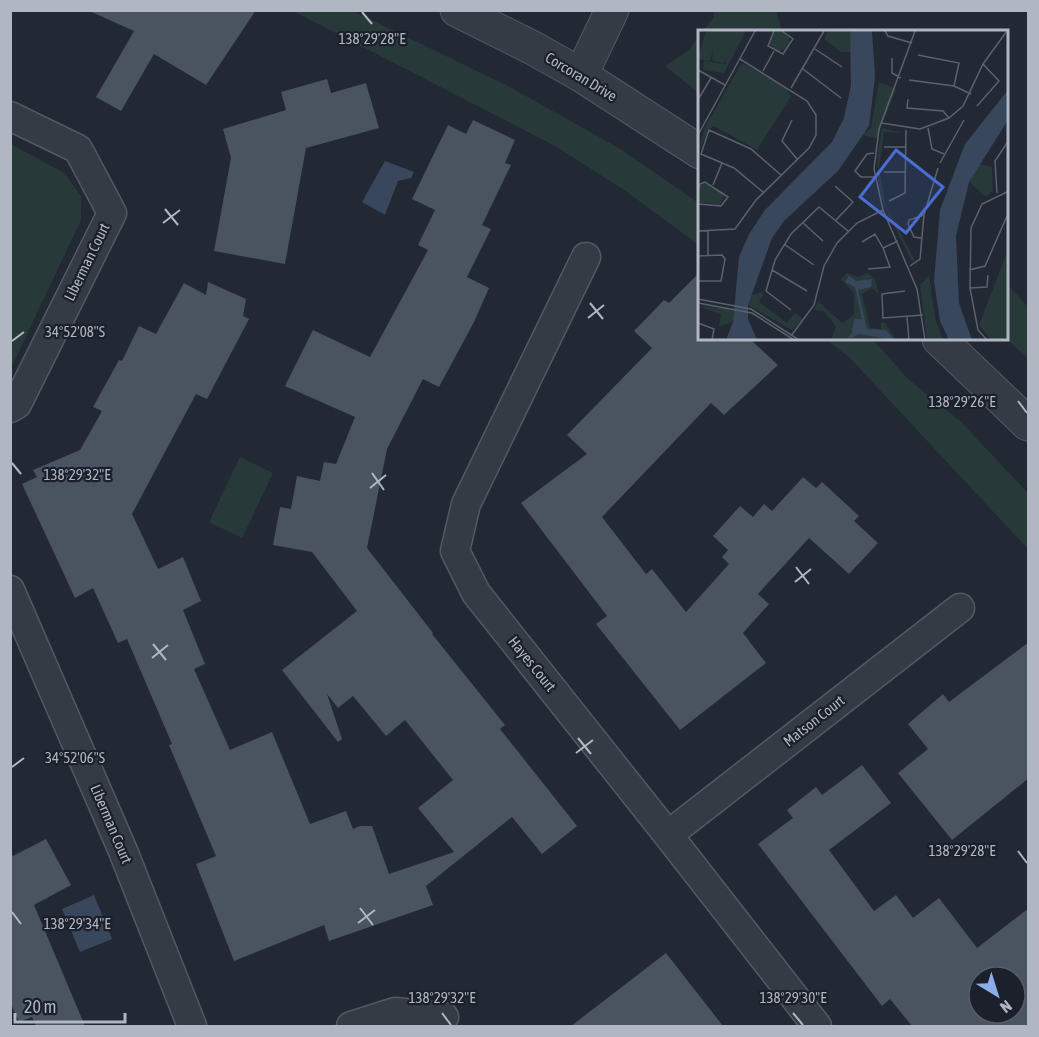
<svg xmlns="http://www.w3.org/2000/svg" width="1039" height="1037" viewBox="0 0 1039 1037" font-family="'Asap Condensed',sans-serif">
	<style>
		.green { fill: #28393a }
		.water { fill: #39475c }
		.building { fill: #4a5360; fill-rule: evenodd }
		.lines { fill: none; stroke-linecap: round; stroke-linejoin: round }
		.minor-casing { stroke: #535963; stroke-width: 31 }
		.tertiary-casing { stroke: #535963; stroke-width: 35 }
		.minor { stroke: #353b45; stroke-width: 28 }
		.tertiary { stroke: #353b45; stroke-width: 33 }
		.ticks { fill: none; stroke: #b0b6c2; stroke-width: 2 }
		.labels { text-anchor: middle; stroke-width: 4.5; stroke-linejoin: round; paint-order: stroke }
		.street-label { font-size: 15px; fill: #b0b6c2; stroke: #1b202a }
		.inset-road { fill: none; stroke: #5b616d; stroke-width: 1.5 }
		.view { fill: #496dd1; fill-opacity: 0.15; stroke: #496dd1; stroke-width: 3 }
		.inset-edge { fill: none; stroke: #b0b6c2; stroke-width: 3 }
		.ticks-label { font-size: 15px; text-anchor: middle; fill: #b0b6c2; stroke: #1b202a; stroke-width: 4.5; stroke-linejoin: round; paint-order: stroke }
	</style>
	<rect width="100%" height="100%" fill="#222934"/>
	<path class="green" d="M293,11H353L508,86L619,148L700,204V246L627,192L557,147Z
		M714,11H776L782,31H703L714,17Z
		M700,35V94L665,66L688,51Z
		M11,144L64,173L81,196V220L11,368Z
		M1008,285L1028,307V359L1007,339Z
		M825,339H871L879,346L907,378L961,422L1028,493V549L849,357Z
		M240,457L273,473L242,538L209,522Z"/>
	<path class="water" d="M385,161L414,172L411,178L398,181L385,215L362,202Z
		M94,895L112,939L80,952L62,909Z"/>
	<path class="building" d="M87,10H256L206,85L154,54L121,111L96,97L134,31Z
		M327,79L331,93L366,83L379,128L306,148L285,264L214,251L231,158L223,129L286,110L281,92Z
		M473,120L515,140L505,163L511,165L482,225L491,229L467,277L489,288L474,322L439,387L423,379L387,449L367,548L433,633L432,634L505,725L500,729L577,826L542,854L512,817L426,886L433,905L329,941L324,925L234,961L196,864L216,856L169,745L172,744L127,639L118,643L93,588L75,598L22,484L37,477L33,470L80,450L102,411L93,407L119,360L122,361L139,326L156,334L184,283L206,295L208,282L246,299L243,316L249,319L207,399L196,394L132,514L158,569L183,557L201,601L183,610L205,664L194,669L230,750L272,732L310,824L346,811L353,829L360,826H372L389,874L454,852L418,808L453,780L405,720L386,736L353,696L338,708L327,694L342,739L338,742L282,670L357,611L312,552L273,545L280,507L291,509L297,476L320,481L324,462L336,464L355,417L285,386L313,330L370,357L428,250L418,245L435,210L412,199L448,125L466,134Z
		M700,272V339H750L778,365L724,415L711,403L602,517L646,574L652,569L686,612L729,564L722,557L728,550L713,536L740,506L753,517L764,504L772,511L803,477L816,488L822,482L859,516L854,521L878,543L849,574L809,538L758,594L769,604L743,633L766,663L680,730L596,624L607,616L521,503L587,454L567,435L652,348L634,331L664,300L669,303Z
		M1029,642V778L952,840L898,773L928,749L908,724L943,694L949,702Z
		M862,765L891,803L829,850L874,911L896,895L913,918L939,898L977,948L1029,908V1026H912L890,999L882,1006L758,844L793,818L787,810L816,787L822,795ZM979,977H1015V1013H979Z
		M46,839L71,885L34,905L85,1026H36L32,1017L19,1022L10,1002V850L13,856Z
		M666,953L723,1026H571Z"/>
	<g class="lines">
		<g class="minor-casing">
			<path id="minor" d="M10,116L78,149L112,213L17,404L10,408
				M586,257L466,504L455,551L476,593L668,835L817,1026
				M10,590L123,851L192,1026
				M668,835L960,608
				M351,1026L395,1012L444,1017"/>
		</g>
		<g class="tertiary-casing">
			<path id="tertiary" d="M457,10L533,48L581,75L700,152
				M581,75L612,10
				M939,339L1028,424"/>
		</g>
		<use href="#minor" class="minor"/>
		<use href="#tertiary" class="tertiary"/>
	</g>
	<path class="ticks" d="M362,12L372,24M165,209L178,225M163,223L180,210M590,303L603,319M588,318L604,305M12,341L24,332M1018,401L1027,413M12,463L21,474M372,473L384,490M370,488L386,475M796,567L809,584M795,582L811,569M153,644L166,660M152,658L168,645M578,738L591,754M576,753L593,740M12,767L24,758M1018,851L1027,863M360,908L373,925M12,912L21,924M358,923L375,910M442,1013L451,1025M793,1013L803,1025"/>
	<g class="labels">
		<g class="street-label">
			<text transform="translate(581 77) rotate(31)" y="5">Corcoran Drive</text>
			<text transform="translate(87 262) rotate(-64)" y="5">Liberman Court</text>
			<text transform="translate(532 664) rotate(51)" y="5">Hayes Court</text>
			<text transform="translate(814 721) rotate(-38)" y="5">Matson Court</text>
			<text transform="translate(111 824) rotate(67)" y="5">Liberman Court</text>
		</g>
	</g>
	<g transform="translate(698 30)">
		<rect width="310" height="310" fill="#222934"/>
		<path d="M8,1H48L26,43L5,40L6,31L28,34V28L27,33L14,31L15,19L12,31L0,29ZM130,1H152L153,22H143L126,9ZM72 11a10 10 0 1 1 20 0a10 10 0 1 1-20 0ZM44,33L86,56L93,66L59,120L16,96L10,100L0,123L6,99ZM181,52L198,59L179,108L164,105L173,98ZM184,98L205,103L186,102L181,138L188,177L217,230L214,232L186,175L181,157L179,127ZM280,134L294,137L295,160L288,167L271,152ZM7,153L27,163L22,175L0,172L2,156ZM310,220V310H293L281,295ZM149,243L160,247L169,243L177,249L181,264L174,258L164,264L172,298L183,299V293H187L198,310H133L138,297L135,292L125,281L116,280L120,271L144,293L156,285V263L143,249ZM231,245L237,288L245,310H229L222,255ZM66,262L61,272L89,293L97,283L105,289L94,300L50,275L53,265ZM0,276L36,279L35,291L21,297L23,284Z" fill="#28393a"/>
		<path d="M152,1H174L177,47L171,96L140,141L86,191L74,208L50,275V289L59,310H28L35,292L41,227L51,204L67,180L134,112L146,88L153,55ZM310,60V90L271,152L258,206L261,273L274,310H251L242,291L236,251L242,180L267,114ZM151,246L158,251L174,249L173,257L160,260L169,299L188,300L196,310L161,304L148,310L154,303L156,289H164L157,257L147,252Z" fill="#39475c"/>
		<path class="inset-road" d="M76,1L70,16L85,24L95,9L84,1M187,1L190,6L214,13M217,1L181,99L176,139L185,180L219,259L227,310M117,19L144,37M220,25L261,33L256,56M194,28V43L203,48M105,39L143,68M0,40L27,55M65,41L76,21M211,50L256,56L273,64M93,58L126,1M1,68L13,48M210,69L209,78L245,81L251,88M279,76L301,51L285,34M94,90L84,111L99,129M183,93L222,99L251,88L265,76L285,34L309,1M230,98L234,119L246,124M0,105L57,1M186,117H208M242,133L266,90M186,142H207M176,147H163L157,141L169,124L176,123M15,155L24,133M137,156L155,172L138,190M0,161L2,154L7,152L30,167L23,176L0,174M65,162L36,138L3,124L11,100L53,119L83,145M299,163L297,131L311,110M191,171L207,163L208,100M104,192L125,211M0,201L37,199L58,170L111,118L118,105V85L109,71L42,29M223,208L216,207L210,194L211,190L226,185M164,212L177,204L185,218L200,211M86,214L116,235M10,225V201M0,226L24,225L27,229L23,251H0M212,236L222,229L226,185L240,138M170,239L192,237L185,218M74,240L109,261M271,240L287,236L309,186M272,258L289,257L290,245M207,261L184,264L185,288L225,285M0,269L53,279L101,310M0,273L54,283L96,310M93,280L68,261L77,230L93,204L121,177L150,201M209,287L211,310M0,293L16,299L14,310M93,306L116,275L126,236L139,213L159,193L185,180M289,310L280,300L272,258L273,198L284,174L311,161"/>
		<path class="view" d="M198,120L245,157L208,203L162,167Z"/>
		<rect width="310" height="310" class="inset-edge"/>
	</g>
	<g class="ticks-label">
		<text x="372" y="44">138°29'28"E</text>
		<text x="75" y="337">34°52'08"S</text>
		<text x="962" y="407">138°29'26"E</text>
		<text x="77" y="480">138°29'32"E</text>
		<text x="75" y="763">34°52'06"S</text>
		<text x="962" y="856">138°29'28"E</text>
		<text x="77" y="929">138°29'34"E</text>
		<text x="442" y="1003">138°29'32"E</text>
		<text x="793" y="1003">138°29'30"E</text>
	</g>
	<rect width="1039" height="1037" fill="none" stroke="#b0b6c2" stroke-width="24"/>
	<g transform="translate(997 995) rotate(142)"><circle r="28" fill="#1b202a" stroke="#575c67" stroke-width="1.5"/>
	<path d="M0-4.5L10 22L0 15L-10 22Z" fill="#8badeb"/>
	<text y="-9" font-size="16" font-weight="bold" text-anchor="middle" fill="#b0b6c2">N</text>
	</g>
	<path d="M15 1013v9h110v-9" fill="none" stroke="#b0b6c2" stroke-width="3"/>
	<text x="24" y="1013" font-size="18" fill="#b0b6c2" stroke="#1b202a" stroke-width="4.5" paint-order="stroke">20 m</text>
</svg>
